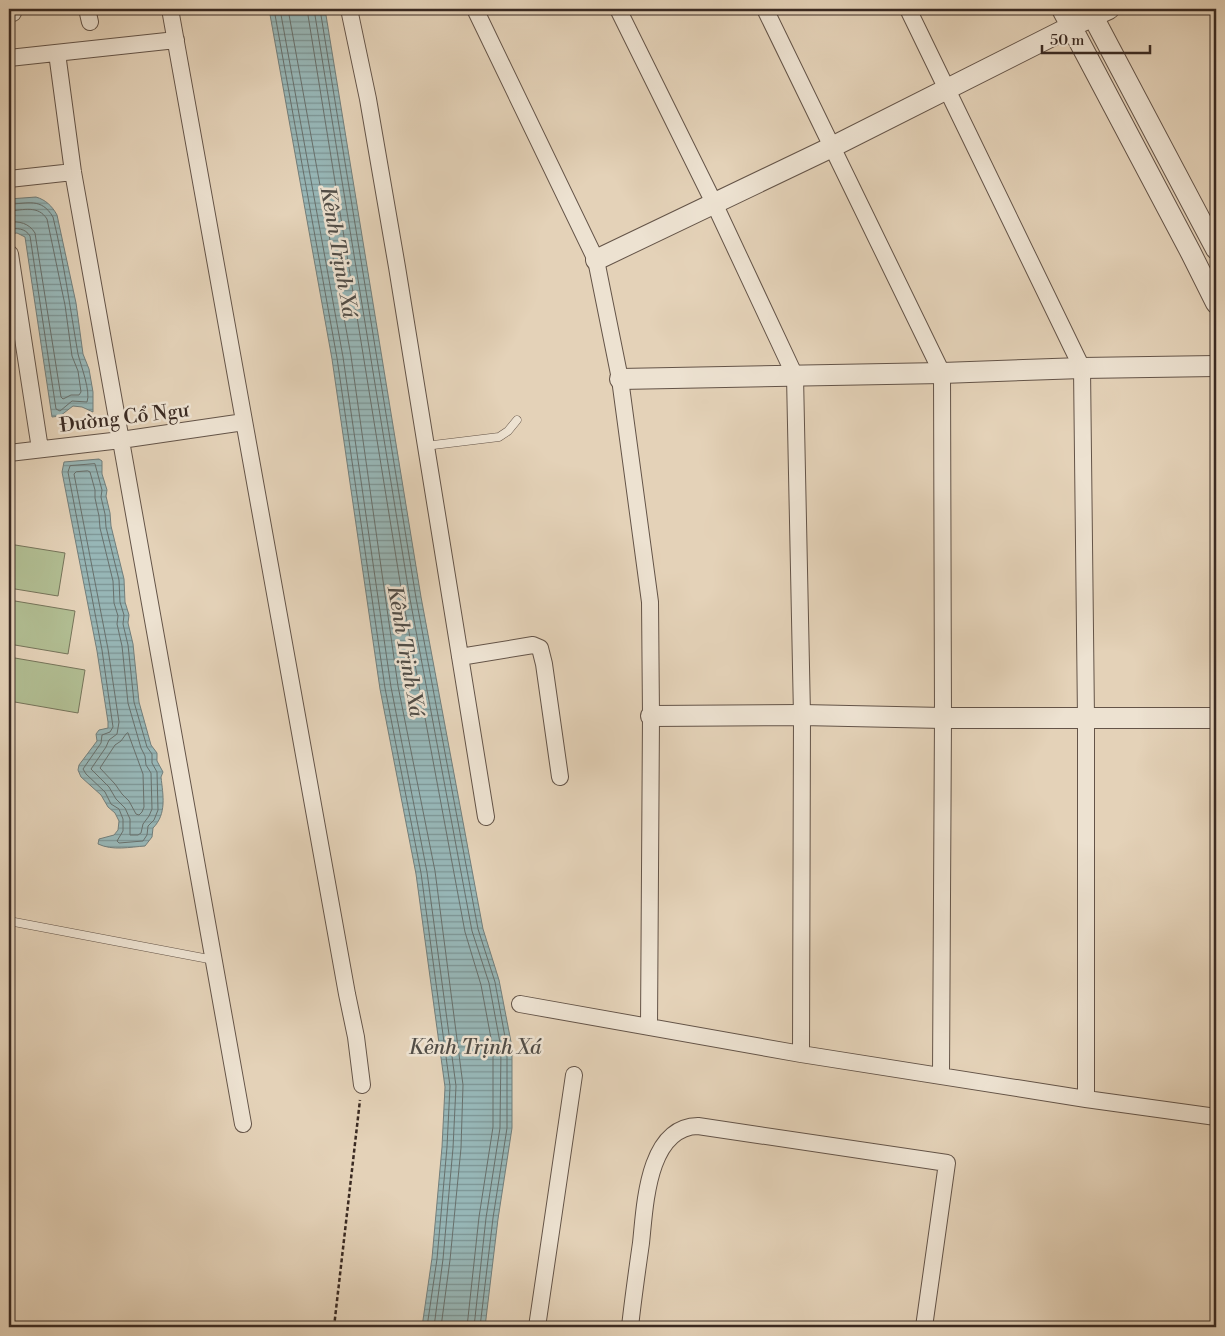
<svg xmlns="http://www.w3.org/2000/svg" width="1225" height="1336" viewBox="0 0 1225 1336" font-family="'Libre Bodoni',serif">
	<style>
		.pitch { fill: #b1bd92; stroke: #76745a }
		.water { fill: url(#water-rules); stroke: #727e7b }
		.lines { fill: none; stroke-linecap: round; stroke-linejoin: round }
		.shore { stroke: #68706c; stroke-width: 1 }
		.service-casing { stroke: #645448; stroke-width: 9 }
		.minor-casing { stroke: #645448; stroke-width: 18 }
		.tertiary-casing { stroke: #645448; stroke-width: 22 }
		.path { stroke: #3a2a22; stroke-width: 2.5; stroke-dasharray: 4 2.5; stroke-linecap: butt }
		.service { stroke: #ede2d1; stroke-width: 8 }
		.minor { stroke: #ede2d1; stroke-width: 16 }
		.tertiary { stroke: #ede2d1; stroke-width: 20 }
		.labels { text-anchor: middle; stroke-width: 5; stroke-linejoin: round; paint-order: stroke }
		.street-label { font-size: 20px; fill: #3a2a22; stroke: #ede2d1 }
		.water-label { font-size: 21px; font-style: italic; fill: #514d47; stroke: #ede2d1 }
	</style>
	<defs>
		<pattern id="water-rules" width="6" height="5" patternUnits="userSpaceOnUse" patternTransform="scale(1.25)"><rect width="6" height="5" fill="#97b6b6"/><path d="M0 2.5h6" fill="none" stroke="#7c9494"/></pattern>
	</defs>
	<rect width="100%" height="100%" fill="#e4d2b8"/>
	<filter id="stains"><feTurbulence type="fractalNoise" baseFrequency=".004" numOctaves="4"/><feColorMatrix values="0 0 0 0 .2 0 0 0 0 .09 0 0 0 0 .02 0 0 0 .5 -.17"/></filter>
	<radialGradient id="worn" r=".72"><stop offset=".6" stop-color="#630" stop-opacity="0"/><stop offset="1" stop-color="#630" stop-opacity=".3"/></radialGradient>
	<path class="pitch" d="M9,544L65,553L58,596L9,588Z
		M9,600L75,611L68,654L9,644Z
		M9,657L85,670L78,713L9,701Z"/>
	<path class="water" d="M269,9H325L421,597L483,929L499,980L512,1047V1128L498,1219L485,1327H422L432,1258L442,1147L445,1087L416,874L380,689L332,359Z
		M36,197C46,200 52,206 57,215L76,303L83,354L89,369L93,392V412L82,407L73,406L60,416L52,417L25,237L17,233L9,234V199Z
		M99,459L102,461V474L107,490L106,496L110,513L111,526L124,579L125,602L129,615L128,623L133,644L139,702L151,745L157,753V761L163,772L161,777C163,795 167,814 153,828L152,837L145,846C130,847 113,851 98,844L99,839L114,835L118,830L119,821L115,813L108,807L101,795L81,777L78,770L79,765L97,741L96,734L99,730L108,728V722L97,651L62,472L64,462Z"/>
	<g class="lines">
		<path class="shore" d="M274,9L337,358L385,688L421,873L450,1086L447,1147L437,1259L427,1327
			M280,9L343,357L391,687L427,872L456,1086L453,1148L443,1259L434,1327
			M288,9L351,356L398,686L435,871L463,1085L461,1148L450,1260L441,1327
			M307,9L403,600L465,932L481,985L493,1049V1127L479,1217L467,1327
			M314,9L410,599L472,931L489,983L501,1048L500,1128L486,1218L474,1327
			M320,9L416,598L478,929L495,982L507,1048V1128L493,1218L480,1327
			M9,204C28,204 41,197 53,217C64,262 70,308 78,354C81,366 91,392 87,402L72,401L60,411L56,409L30,236C25,228 17,228 9,229
			M9,211C24,210 38,205 47,219L65,305L72,356L78,371L81,392L79,395H71L63,399L61,397L35,233C29,223 19,221 9,222
			M95,464L102,490L101,497L105,514L106,527L119,580L120,602L124,615L123,624L128,645L134,702L147,747L152,754V763L157,772L158,810L154,820L148,826L147,835L143,841L119,843L117,841L123,831V819L119,809L111,804L105,792L86,774L83,769L101,743L102,735L110,732L113,727L102,650L68,472L70,466Z
			M88,471L90,472L95,490V498L99,516L100,528L113,581L114,603L118,616L117,624L122,646L128,703L141,748L145,756L146,765L151,773L152,809L149,816L143,824L141,833L138,835H130V819L125,808L116,799L109,787L91,769L106,747L109,740L117,734L119,722L108,649L74,474L76,472Z
			M128,733L143,774L144,807L142,812L139,815L136,814L129,801L122,794L115,784L100,768L115,745L121,741L126,734Z"/>
		<g class="service-casing">
			<path id="service" d="M425,446L499,437L508,431L517,420
				M9,921L214,960"/>
		</g>
		<g class="minor-casing">
			<path id="minor" d="M87,9L90,22
				M170,9L347,994L356,1037L362,1085
				M349,9L368,99L397,267L486,817
				M475,9L596,260L620,379L650,602L651,716L649,1027
				M618,9L714,203L795,376L802,715L801,1054
				M765,9L942,373L943,718L941,1076
				M908,9L1082,368L1086,718V1099
				M9,13H13L12,9
				M57,53L73,172L243,1124
				M9,58L176,40
				M9,179L73,172
				M10,254L40,449
				M9,453L121,440L244,422
				M460,657L533,645L540,648L544,664L560,777
				M520,1004L801,1054L1086,1099L1216,1117
				M537,1327L574,1075
				M630,1327C633,1299 637,1271 641,1243C645,1207 647,1127 698,1126L947,1163L924,1327"/>
		</g>
		<g class="tertiary-casing">
			<path id="tertiary" d="M1062,9L1191,253L1216,303
				M1089,9L1216,249
				M596,260L832,147L1070,27L1109,9
				M620,379L942,373L1082,368L1216,366
				M651,716L802,715L943,718H1216"/>
		</g>
		<path class="path" d="M334,1327L360,1100"/>
		<use href="#service" class="service"/>
		<use href="#minor" class="minor"/>
		<use href="#tertiary" class="tertiary"/>
	</g>
	<g class="labels">
		<g class="street-label">
			<text transform="translate(124 417) rotate(-7)" y="7">Đường Cổ Ngư</text>
		</g>
		<g class="water-label">
			<text transform="translate(339 252) rotate(80)" y="7">Kênh Trịnh Xá</text>
			<text transform="translate(406 651) rotate(80)" y="7">Kênh Trịnh Xá</text>
			<text x="475" y="1054">Kênh Trịnh Xá</text>
		</g>
	</g>
	<rect width="1225" height="1336" fill="none" stroke="#e4d2b8" stroke-width="30"/>
	<rect x="10" y="10" width="1205" height="1316" fill="none" stroke="#3a2a22" stroke-width="2.5"/>
	<rect x="15" y="15" width="1195" height="1306" fill="none" stroke="#3a2a22"/>
	<path d="M1042 45v8h108v-8" fill="none" stroke="#3a2a22" stroke-width="2.5"/>
	<text x="1050" y="45" font-size="15" fill="#3a2a22" stroke="#ede2d1" stroke-width="4" paint-order="stroke">50 m</text>
	<rect width="100%" height="100%" filter="url(#stains)"/>
	<rect width="100%" height="100%" fill="url(#worn)"/>
</svg>
